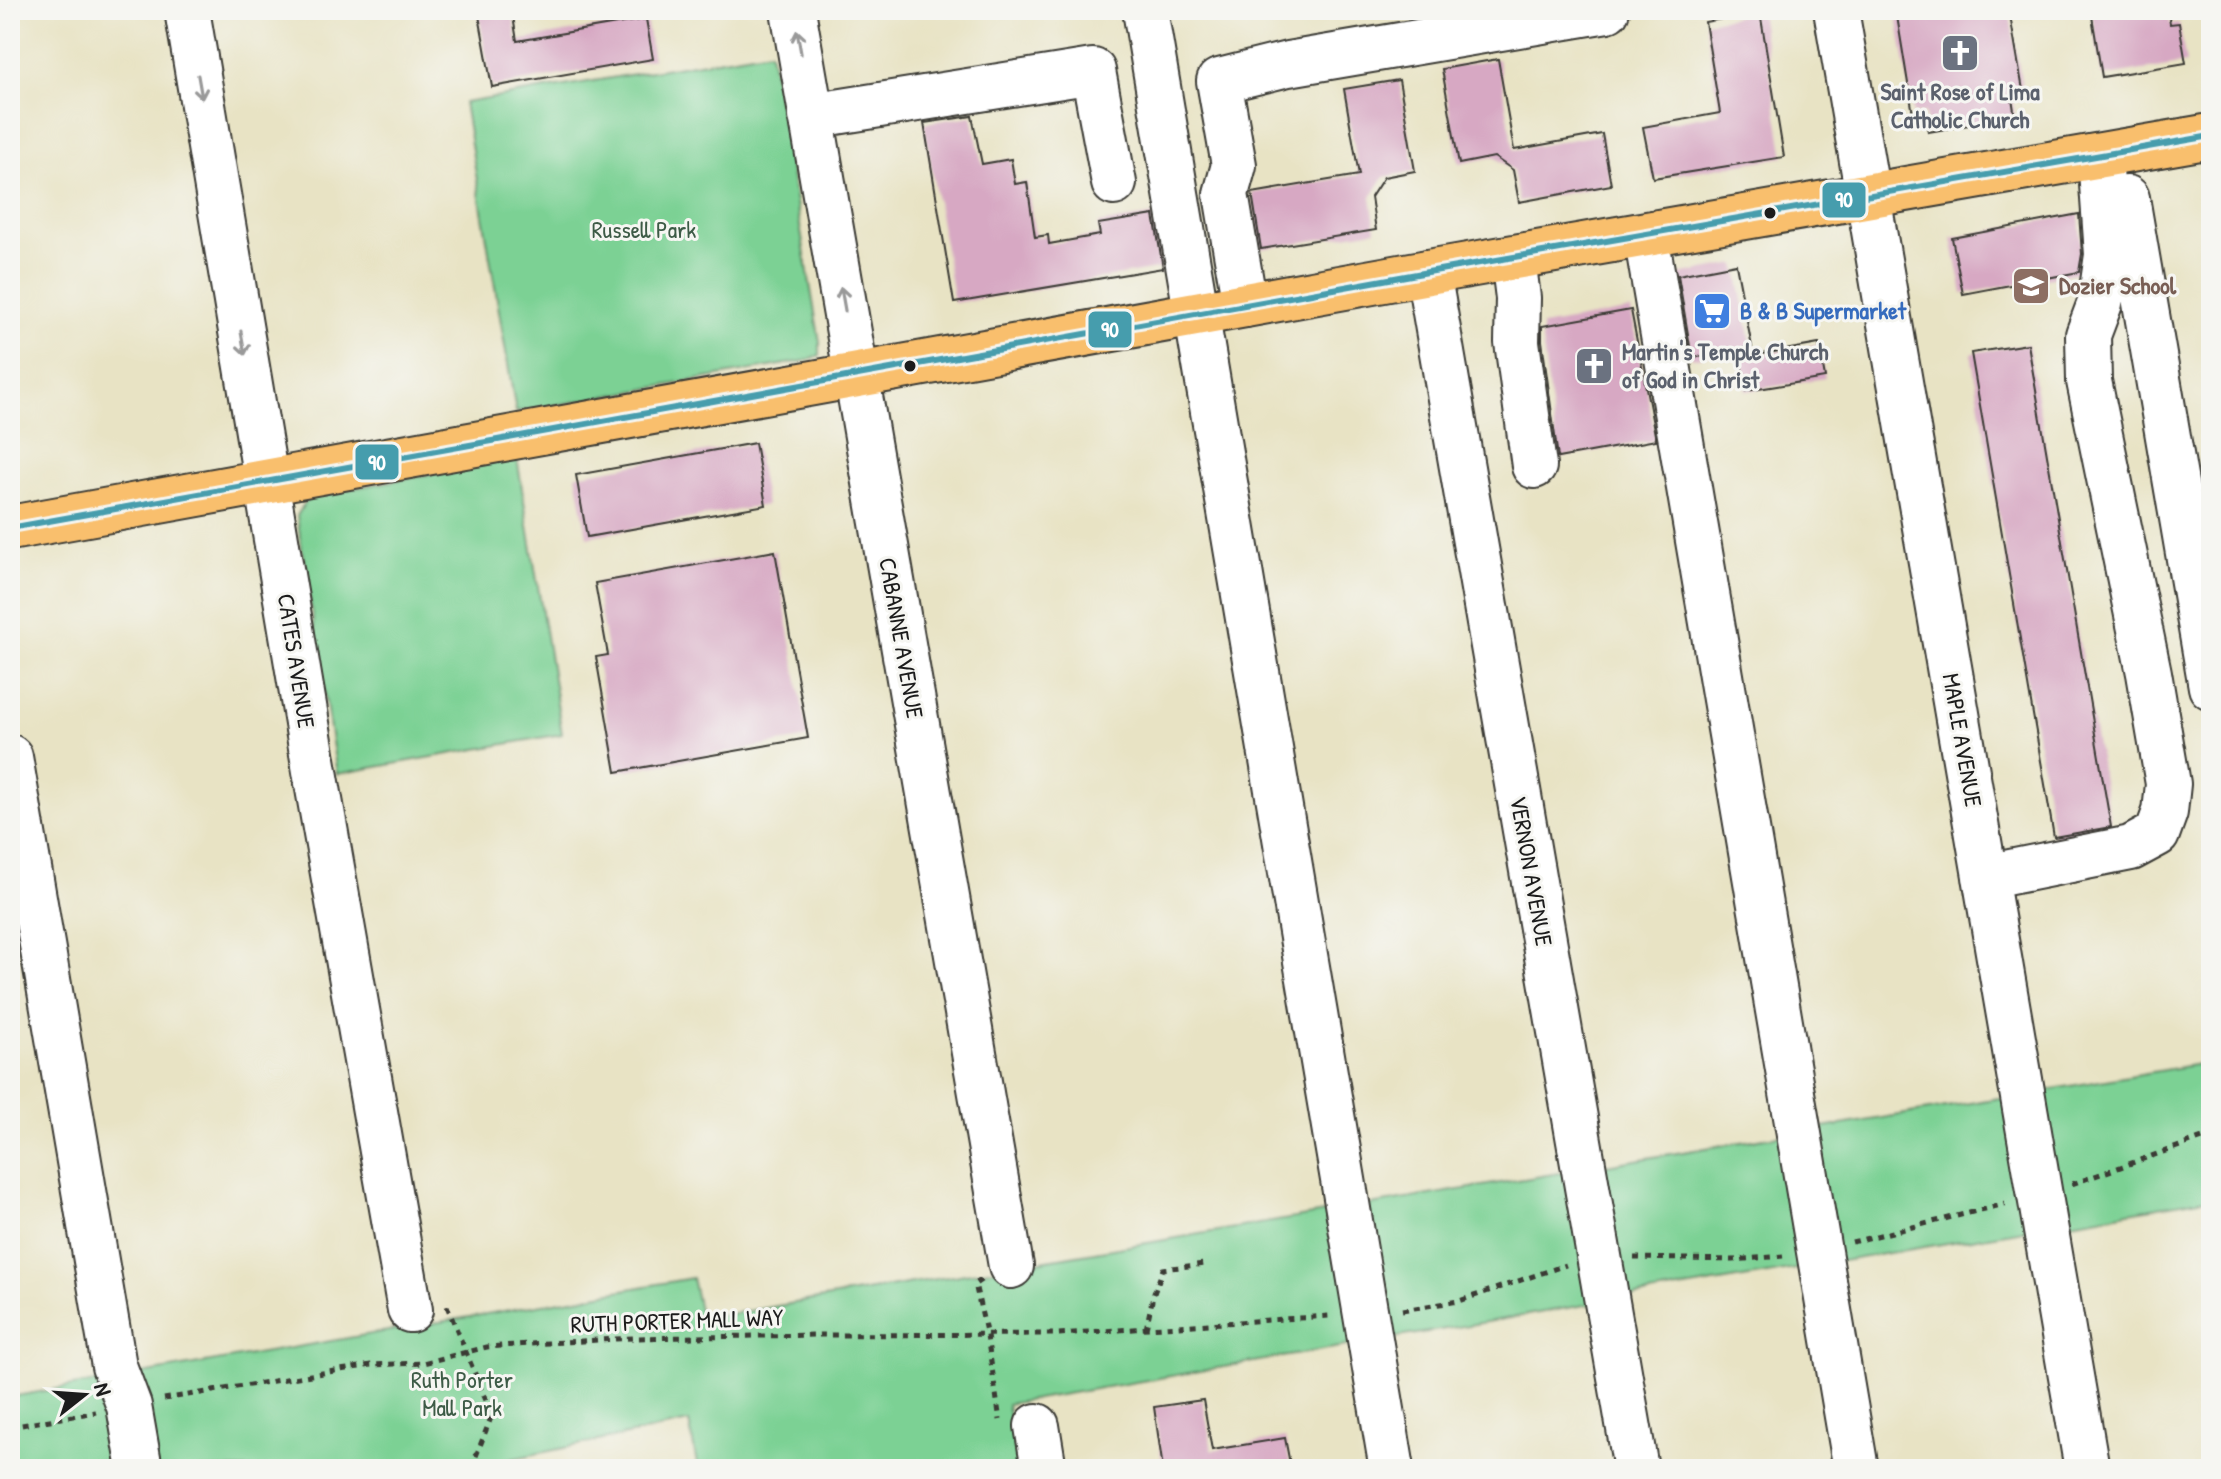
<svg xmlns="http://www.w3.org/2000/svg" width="2221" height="1479" viewBox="0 0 2221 1479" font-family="'Patrick Hand',sans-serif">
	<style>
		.green { fill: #7bd194; stroke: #4c7658; stroke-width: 2 }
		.building { fill: #d7a8c3 }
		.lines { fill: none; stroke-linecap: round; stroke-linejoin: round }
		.minor-casing { stroke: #3b3a35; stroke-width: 48 }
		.major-casing { stroke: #3b3a35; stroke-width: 48 }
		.path { stroke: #3b3a35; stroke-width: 5; stroke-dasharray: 6 6; stroke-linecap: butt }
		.minor { stroke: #fff; stroke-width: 44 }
		.major { stroke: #f9bf6d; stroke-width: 44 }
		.bus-1-casing { stroke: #f6f6f2; stroke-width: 12 }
		.bus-1 { stroke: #469dad; stroke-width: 6 }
		.oneway { stroke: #999 }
		.bus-dot { fill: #1c1c1c; stroke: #f6f6f2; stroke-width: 3 }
		.labels { text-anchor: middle; stroke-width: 6; stroke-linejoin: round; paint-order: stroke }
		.worship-label { font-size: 24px; font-weight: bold; fill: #5b616d; stroke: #f6f6f2 }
		.park-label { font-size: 24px; fill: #3d5b46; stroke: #f6f6f2 }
		.education-label { font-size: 24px; font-weight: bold; fill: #785e54; stroke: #f6f6f2; text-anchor: start }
		.shop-label { font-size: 24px; font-weight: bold; fill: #366cbe; stroke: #f6f6f2; text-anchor: start }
		.street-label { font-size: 24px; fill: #1c1c1c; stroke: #f6f6f2 }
		.line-badge { stroke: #f6f6f2; stroke-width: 3 }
		.badge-label { font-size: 22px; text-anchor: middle; font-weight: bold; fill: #fff }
	</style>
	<rect width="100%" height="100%" fill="#f6f6f2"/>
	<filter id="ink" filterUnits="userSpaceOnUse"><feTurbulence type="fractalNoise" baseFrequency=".0125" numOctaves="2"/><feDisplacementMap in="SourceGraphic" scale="16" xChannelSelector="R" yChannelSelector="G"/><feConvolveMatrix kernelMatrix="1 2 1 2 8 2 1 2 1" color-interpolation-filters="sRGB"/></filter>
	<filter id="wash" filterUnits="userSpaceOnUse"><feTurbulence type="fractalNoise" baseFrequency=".006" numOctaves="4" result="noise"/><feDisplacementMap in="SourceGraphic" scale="32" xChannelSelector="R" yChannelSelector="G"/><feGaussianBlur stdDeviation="1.8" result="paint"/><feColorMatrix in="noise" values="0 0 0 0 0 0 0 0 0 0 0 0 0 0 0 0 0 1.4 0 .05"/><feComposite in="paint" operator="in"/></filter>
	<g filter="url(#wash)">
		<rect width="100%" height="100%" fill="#e8e3c4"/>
		<path class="green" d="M770,51L820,342V355L809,360L516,412L464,103Z
			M517,458L562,734L337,774L297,516L305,502L317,495Z
			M2211,1062V1198L1007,1404L1018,1469H698L689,1422L463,1469H10V1397L692,1278L701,1319Z"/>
		<g id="blocks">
			<path class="building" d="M478,10H512L517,41L646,19L653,59L492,87Z
				M1896,10H2009L2024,96L2012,98L2015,117L1928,132L1925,112L1913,114Z
				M2091,10H2168L2170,24L2179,23L2186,63L2102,77Z
				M1760,12L1784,157L1653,178L1643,127L1720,113L1705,22Z
				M1498,59L1514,150L1602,134L1611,185L1519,202L1513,170L1494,157L1459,164L1442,69Z
				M1399,80L1415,171L1384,177L1371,197L1376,230L1261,249L1252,193L1359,175L1344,89Z
				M972,116L982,164L1011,159L1015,184L1027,182L1035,237L1048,235L1049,244L1100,235L1098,224L1154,215L1163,268L954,303L924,123Z
				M2079,214L2082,254L2079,272L1963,294L1952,238Z
				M1736,264L1752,347L1692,358L1678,275Z
				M1631,310L1656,440L1558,458L1542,341V326Z
				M1819,344L1825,378L1746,391L1740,358Z
				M2028,344L2111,827L2054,837L1971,353Z
				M755,443L766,505L587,537L576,475Z
				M775,551L808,738L616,772L596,657L608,655L595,583Z
				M1203,1400L1212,1450L1285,1438L1291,1469H1163L1154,1407Z"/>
		</g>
	</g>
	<g filter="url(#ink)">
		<use href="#blocks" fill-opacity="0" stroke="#3b3a35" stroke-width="2"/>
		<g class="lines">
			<g class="minor-casing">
				<path id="minor" d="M187,10L316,777L410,1310
					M793,10L1011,1266
					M1145,10L1392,1469
					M1836,10L2087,1469
					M811,116L1093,71L1114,183
					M2127,198L2211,687
					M1646,235L1856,1469
					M1513,258L1518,298L1517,342L1534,466
					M1428,272L1636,1469
					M1245,305L1226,194L1234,165L1219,81L1288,64L1607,10
					M10,757L114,1366L129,1406L140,1469
					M1985,877L2131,848L2157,834L2165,812L2168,784L2149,673L2089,381L2088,335L2100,303L2107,255L2100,156
					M1037,1426L1044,1469"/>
			</g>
			<g class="major-casing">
				<path id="major" d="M10,528L1428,272L2211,136"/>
			</g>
			<path class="path" d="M2072,1184L2211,1135
				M1852,1242L2005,1204
				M1634,1258L1733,1260L1783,1256
				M981,1280L975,1284L987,1336L1000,1420
				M447,1306L492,1415L471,1469
				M1402,1310L1459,1301L1566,1265
				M1146,1329L1153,1296L1163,1269L1205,1264
				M164,1399L371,1365L423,1363L487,1347L530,1344L633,1338L820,1335L1058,1334L1329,1316
				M10,1427L96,1412"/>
			<use href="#minor" class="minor"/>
			<use href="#major" class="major"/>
			<g class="bus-1-casing">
				<path id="bus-1" d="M10,528L1428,272L2211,136"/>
			</g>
			<use href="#bus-1" class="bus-1"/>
		</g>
		<defs><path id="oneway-shaft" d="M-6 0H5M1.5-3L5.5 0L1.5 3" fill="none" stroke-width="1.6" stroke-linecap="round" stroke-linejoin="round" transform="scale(2)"/></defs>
		<g class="oneway">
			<use href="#oneway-shaft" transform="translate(799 42) rotate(-100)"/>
			<use href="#oneway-shaft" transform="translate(200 87) rotate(80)"/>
			<use href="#oneway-shaft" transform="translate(843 299) rotate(-100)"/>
			<use href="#oneway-shaft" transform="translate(243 343) rotate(80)"/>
		</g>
	</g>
	<defs>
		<g id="church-square" transform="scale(2)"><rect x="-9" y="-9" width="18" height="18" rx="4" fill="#6b7280" stroke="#f6f6f2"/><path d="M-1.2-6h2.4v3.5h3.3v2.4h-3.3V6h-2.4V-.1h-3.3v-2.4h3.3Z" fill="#fff"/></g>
		<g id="school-square" transform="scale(2)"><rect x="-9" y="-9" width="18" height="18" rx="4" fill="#8d6e63" stroke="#f6f6f2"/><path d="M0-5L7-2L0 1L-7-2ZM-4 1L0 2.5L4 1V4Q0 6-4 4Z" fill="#fff"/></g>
		<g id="supermarket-square" transform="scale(2)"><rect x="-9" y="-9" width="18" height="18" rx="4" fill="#3f7fe0" stroke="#f6f6f2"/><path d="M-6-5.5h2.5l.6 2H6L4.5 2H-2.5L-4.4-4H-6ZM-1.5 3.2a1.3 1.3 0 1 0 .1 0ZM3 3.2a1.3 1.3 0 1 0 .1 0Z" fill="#fff"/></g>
	</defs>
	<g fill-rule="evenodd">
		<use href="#church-square" x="1960" y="53"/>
		<use href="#school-square" x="2031" y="286"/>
		<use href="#supermarket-square" x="1712" y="311"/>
		<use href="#church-square" x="1594" y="366"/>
	</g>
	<g class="bus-dot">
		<circle cx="1770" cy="213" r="7"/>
		<circle cx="910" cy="366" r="7"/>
	</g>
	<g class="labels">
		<g class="worship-label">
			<text x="1960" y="100">Saint Rose of Lima<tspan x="1960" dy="28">Catholic Church</tspan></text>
			<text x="1622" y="360" text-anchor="start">Martin's Temple Church<tspan x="1622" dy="28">of God in Christ</tspan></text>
		</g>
		<g class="park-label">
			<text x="644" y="238">Russell Park</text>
			<text x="462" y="1388">Ruth Porter<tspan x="462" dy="28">Mall Park</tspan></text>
		</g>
		<g class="education-label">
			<text x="2059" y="294">Dozier School</text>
		</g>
		<g class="shop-label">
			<text x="1740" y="319">B &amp; B Supermarket</text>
		</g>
		<g class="street-label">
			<text transform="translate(901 638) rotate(80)" y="8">CABANNE AVENUE</text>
			<text transform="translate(296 661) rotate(81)" y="8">CATES AVENUE</text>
			<text transform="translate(1962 740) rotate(80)" y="8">MAPLE AVENUE</text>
			<text transform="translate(1531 871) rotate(80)" y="8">VERNON AVENUE</text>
			<text transform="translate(677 1321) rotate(-2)" y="8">RUTH PORTER MALL WAY</text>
		</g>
	</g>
	<g class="line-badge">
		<rect x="1821" y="181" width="46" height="38" rx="8" fill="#469dad"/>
		<rect x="1087" y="310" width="46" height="39" rx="8" fill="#469dad"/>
		<rect x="354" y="443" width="46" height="38" rx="8" fill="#469dad"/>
	</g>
	<g class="badge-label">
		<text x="1844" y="207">90</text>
		<text x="1110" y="337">90</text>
		<text x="377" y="470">90</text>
	</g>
	<rect width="2221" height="1479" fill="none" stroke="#f6f6f2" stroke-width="40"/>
	<g transform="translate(84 1395) rotate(73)" stroke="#f6f6f2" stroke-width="6" paint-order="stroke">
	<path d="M0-6L14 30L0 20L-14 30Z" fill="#1c1c1c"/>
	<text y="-12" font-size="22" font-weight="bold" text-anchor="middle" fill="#1c1c1c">N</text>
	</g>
</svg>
